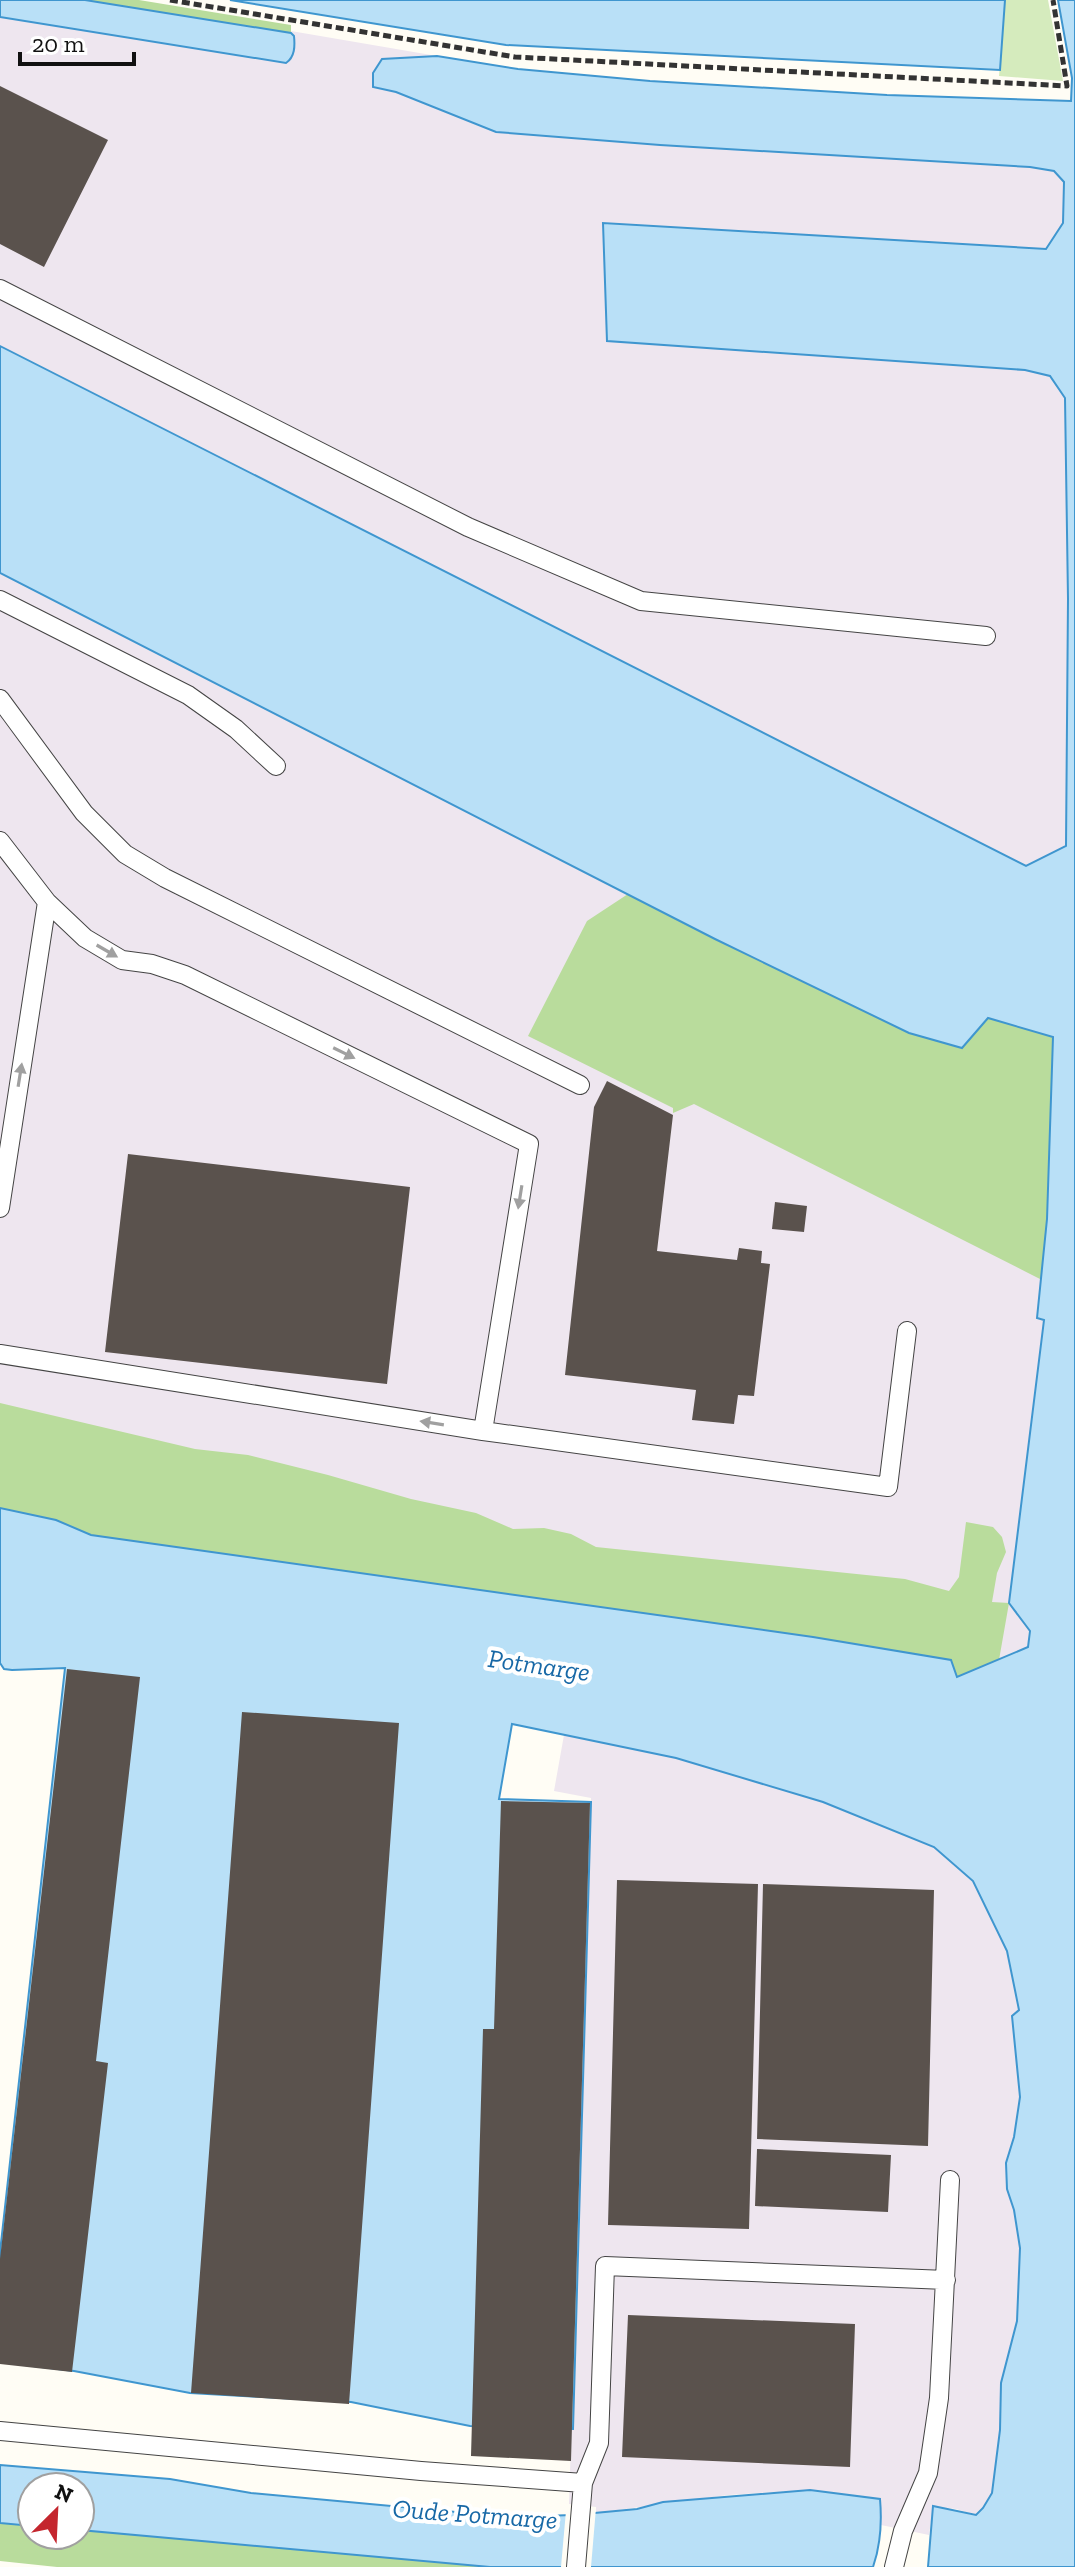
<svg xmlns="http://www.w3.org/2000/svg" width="1075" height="2567" viewBox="0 0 1075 2567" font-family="'Zilla Slab',serif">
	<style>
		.industrial { fill: #eee6ef }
		.green { fill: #d5ebbd }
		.forest { fill: #b9dc9c }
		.water { fill: #b9e0f7; stroke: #3f96cf; stroke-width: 2 }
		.pier { fill: #fffdf5 }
		.building { fill: #5a524d }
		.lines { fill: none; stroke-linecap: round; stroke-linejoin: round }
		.lane-casing { stroke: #444; stroke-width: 20 }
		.path { stroke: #333; stroke-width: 5; stroke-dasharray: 8 4; stroke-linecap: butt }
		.lane { stroke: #fff; stroke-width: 18 }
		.oneway { fill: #a0a0a0 }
		.labels { text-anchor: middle; stroke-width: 8; stroke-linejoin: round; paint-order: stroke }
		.water-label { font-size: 26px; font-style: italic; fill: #1768a6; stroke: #fff }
	</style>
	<rect width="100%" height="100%" fill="#fffdf5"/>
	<path class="industrial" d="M0,17L39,23L294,36L291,31L437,56L382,59L373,87L396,92L496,132L660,145L1030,167L1054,171L1064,182L1063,223L1046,249L603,223L607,341L1025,370L1050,376L1065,398L1068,599L1066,846L1026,866L0,346Z
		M0,573L715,939L1047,1219L1038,1317L1044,1320L1028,1647L956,1678L91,1535L56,1520L0,1508Z
		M564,1735L676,1758L823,1802L934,1847L973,1881L1008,1951L1019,2010L1012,2016L1020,2097L1014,2137L1006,2163L1007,2188L1014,2210L1020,2248L1017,2321L1001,2383L1000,2430L992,2493L983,2508L976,2515L956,2509L933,2507L929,2535L881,2525L879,2499L810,2490L728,2495L596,2513V2507L569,2504L591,1798L554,1791Z"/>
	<path class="green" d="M1005,0H1048L1063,81L999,76Z"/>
	<path class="forest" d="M85,0H139L291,25V33Z
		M628,894L909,1033L988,1018L1053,1036L1047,1219L1042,1280L694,1104L673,1113V1108L528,1036L587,921Z
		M0,1403L195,1449L248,1455L328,1475L411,1499L476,1513L513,1529L544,1528L571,1534L596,1547L905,1579L949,1591L959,1577L966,1522L993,1527L1002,1537L1006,1552L997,1573L992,1602L1009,1603L999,1660L956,1678L951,1660L813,1637L91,1535L56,1520L0,1508Z
		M0,2523L32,2526V2535H80V2530L490,2567H57L0,2561Z"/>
	<path class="water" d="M0,0H85L291,33L294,36C295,46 295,57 286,63L0,17Z
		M230,0H1005L1000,70L506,45Z
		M1058,0H1075V2567H928L933,2506L976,2515L983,2508L992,2493L1000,2430L1001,2383L1017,2321L1020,2248L1014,2210L1007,2189L1006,2163L1014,2137L1020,2097L1012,2016L1019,2010L1007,1951L973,1881L934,1847L823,1802L676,1758L512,1724L499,1799L591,1802L573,2429L470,2426L351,2402L190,2393L74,2371L0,2362V2252L65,1668L12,1670L4,1669L0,1663V1508L56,1520L91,1535L813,1637L951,1660L957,1677L1028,1647L1030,1631L1009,1603L1044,1320L1037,1318L1047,1219L1053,1037L988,1018L962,1048L909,1033L715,939L0,573V346L1026,866L1066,846L1068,599L1065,398L1050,376L1025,370L607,341L603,223L1046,249L1063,223L1064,182L1054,171L1030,167L660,145L496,132L396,92L373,87V73L382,59L437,56L518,69L650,81L887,95L1071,101L1072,78Z
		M0,2465L170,2479L251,2493L510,2517L573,2515L637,2509L663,2502L810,2490L880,2499C882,2522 881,2544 873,2567H490L80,2530V2487H32V2526L0,2523Z"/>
	<path class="pier" d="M596,2508L591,2567H561L566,2511Z"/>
	<path class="building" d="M0,86L108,140L44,267L0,244Z
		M607,1081L673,1115L657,1251L737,1260L739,1248L762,1251L761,1263L770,1264L754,1396L738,1395L734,1424L692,1420L696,1390L565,1375L594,1107Z
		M128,1154L410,1187L387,1384L105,1352Z
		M775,1202L807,1206L804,1232L772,1229Z
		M67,1669L140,1677L96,2061L108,2063L72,2372L0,2364V2259Z
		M242,1712L399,1723L349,2404L191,2393Z
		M501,1801L590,1803L571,2461L471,2456L483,2029H494Z
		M617,1880L758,1884L749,2229L608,2225Z
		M763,1884L934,1890L928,2146L757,2139Z
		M757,2149L891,2155L888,2212L755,2206Z
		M628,2315L855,2324L850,2467L622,2457Z"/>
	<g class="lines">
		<g class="lane-casing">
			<path id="lane" d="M0,289L468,527L641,601L986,636
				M0,600L188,695L236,729L276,766
				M0,699L84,813L125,854L165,878L580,1085
				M0,841L47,902L85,938L122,960L152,964L185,975L529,1144L483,1431L0,1354
				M0,1208L47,902
				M483,1431L888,1487L907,1331
				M0,2431L421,2471L583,2483
				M576,2567L583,2483L599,2443L605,2266L946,2280
				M894,2567L903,2531L928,2473L939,2398L950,2180"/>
		</g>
		<path class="path" d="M170,0L515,57L1067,86L1053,0"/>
		<use href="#lane" class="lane"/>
	</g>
	<defs><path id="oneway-solid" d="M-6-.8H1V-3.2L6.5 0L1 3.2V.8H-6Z" transform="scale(2)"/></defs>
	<g class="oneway">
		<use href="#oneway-solid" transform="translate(107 951) rotate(30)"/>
		<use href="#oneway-solid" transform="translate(344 1053) rotate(26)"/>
		<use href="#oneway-solid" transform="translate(20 1075) rotate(-81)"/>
		<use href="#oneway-solid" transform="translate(520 1197) rotate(99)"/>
		<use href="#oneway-solid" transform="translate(432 1423) rotate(-171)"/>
	</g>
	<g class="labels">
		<g class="water-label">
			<text transform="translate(539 1665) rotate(8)" y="9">Potmarge</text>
			<text transform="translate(475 2514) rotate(4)" y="9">Oude Potmarge</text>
		</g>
	</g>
	<g transform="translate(56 2511) rotate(24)"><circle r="38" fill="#ffffff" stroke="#a0a0a0" stroke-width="2"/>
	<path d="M0-6L14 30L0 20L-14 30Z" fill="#c4262e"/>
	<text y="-12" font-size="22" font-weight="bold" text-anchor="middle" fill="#111111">N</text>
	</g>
	<path d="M20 52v12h114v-12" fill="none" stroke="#111111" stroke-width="4"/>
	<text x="32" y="52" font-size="24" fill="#111111" stroke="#ffffff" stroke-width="6" paint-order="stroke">20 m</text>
</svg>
